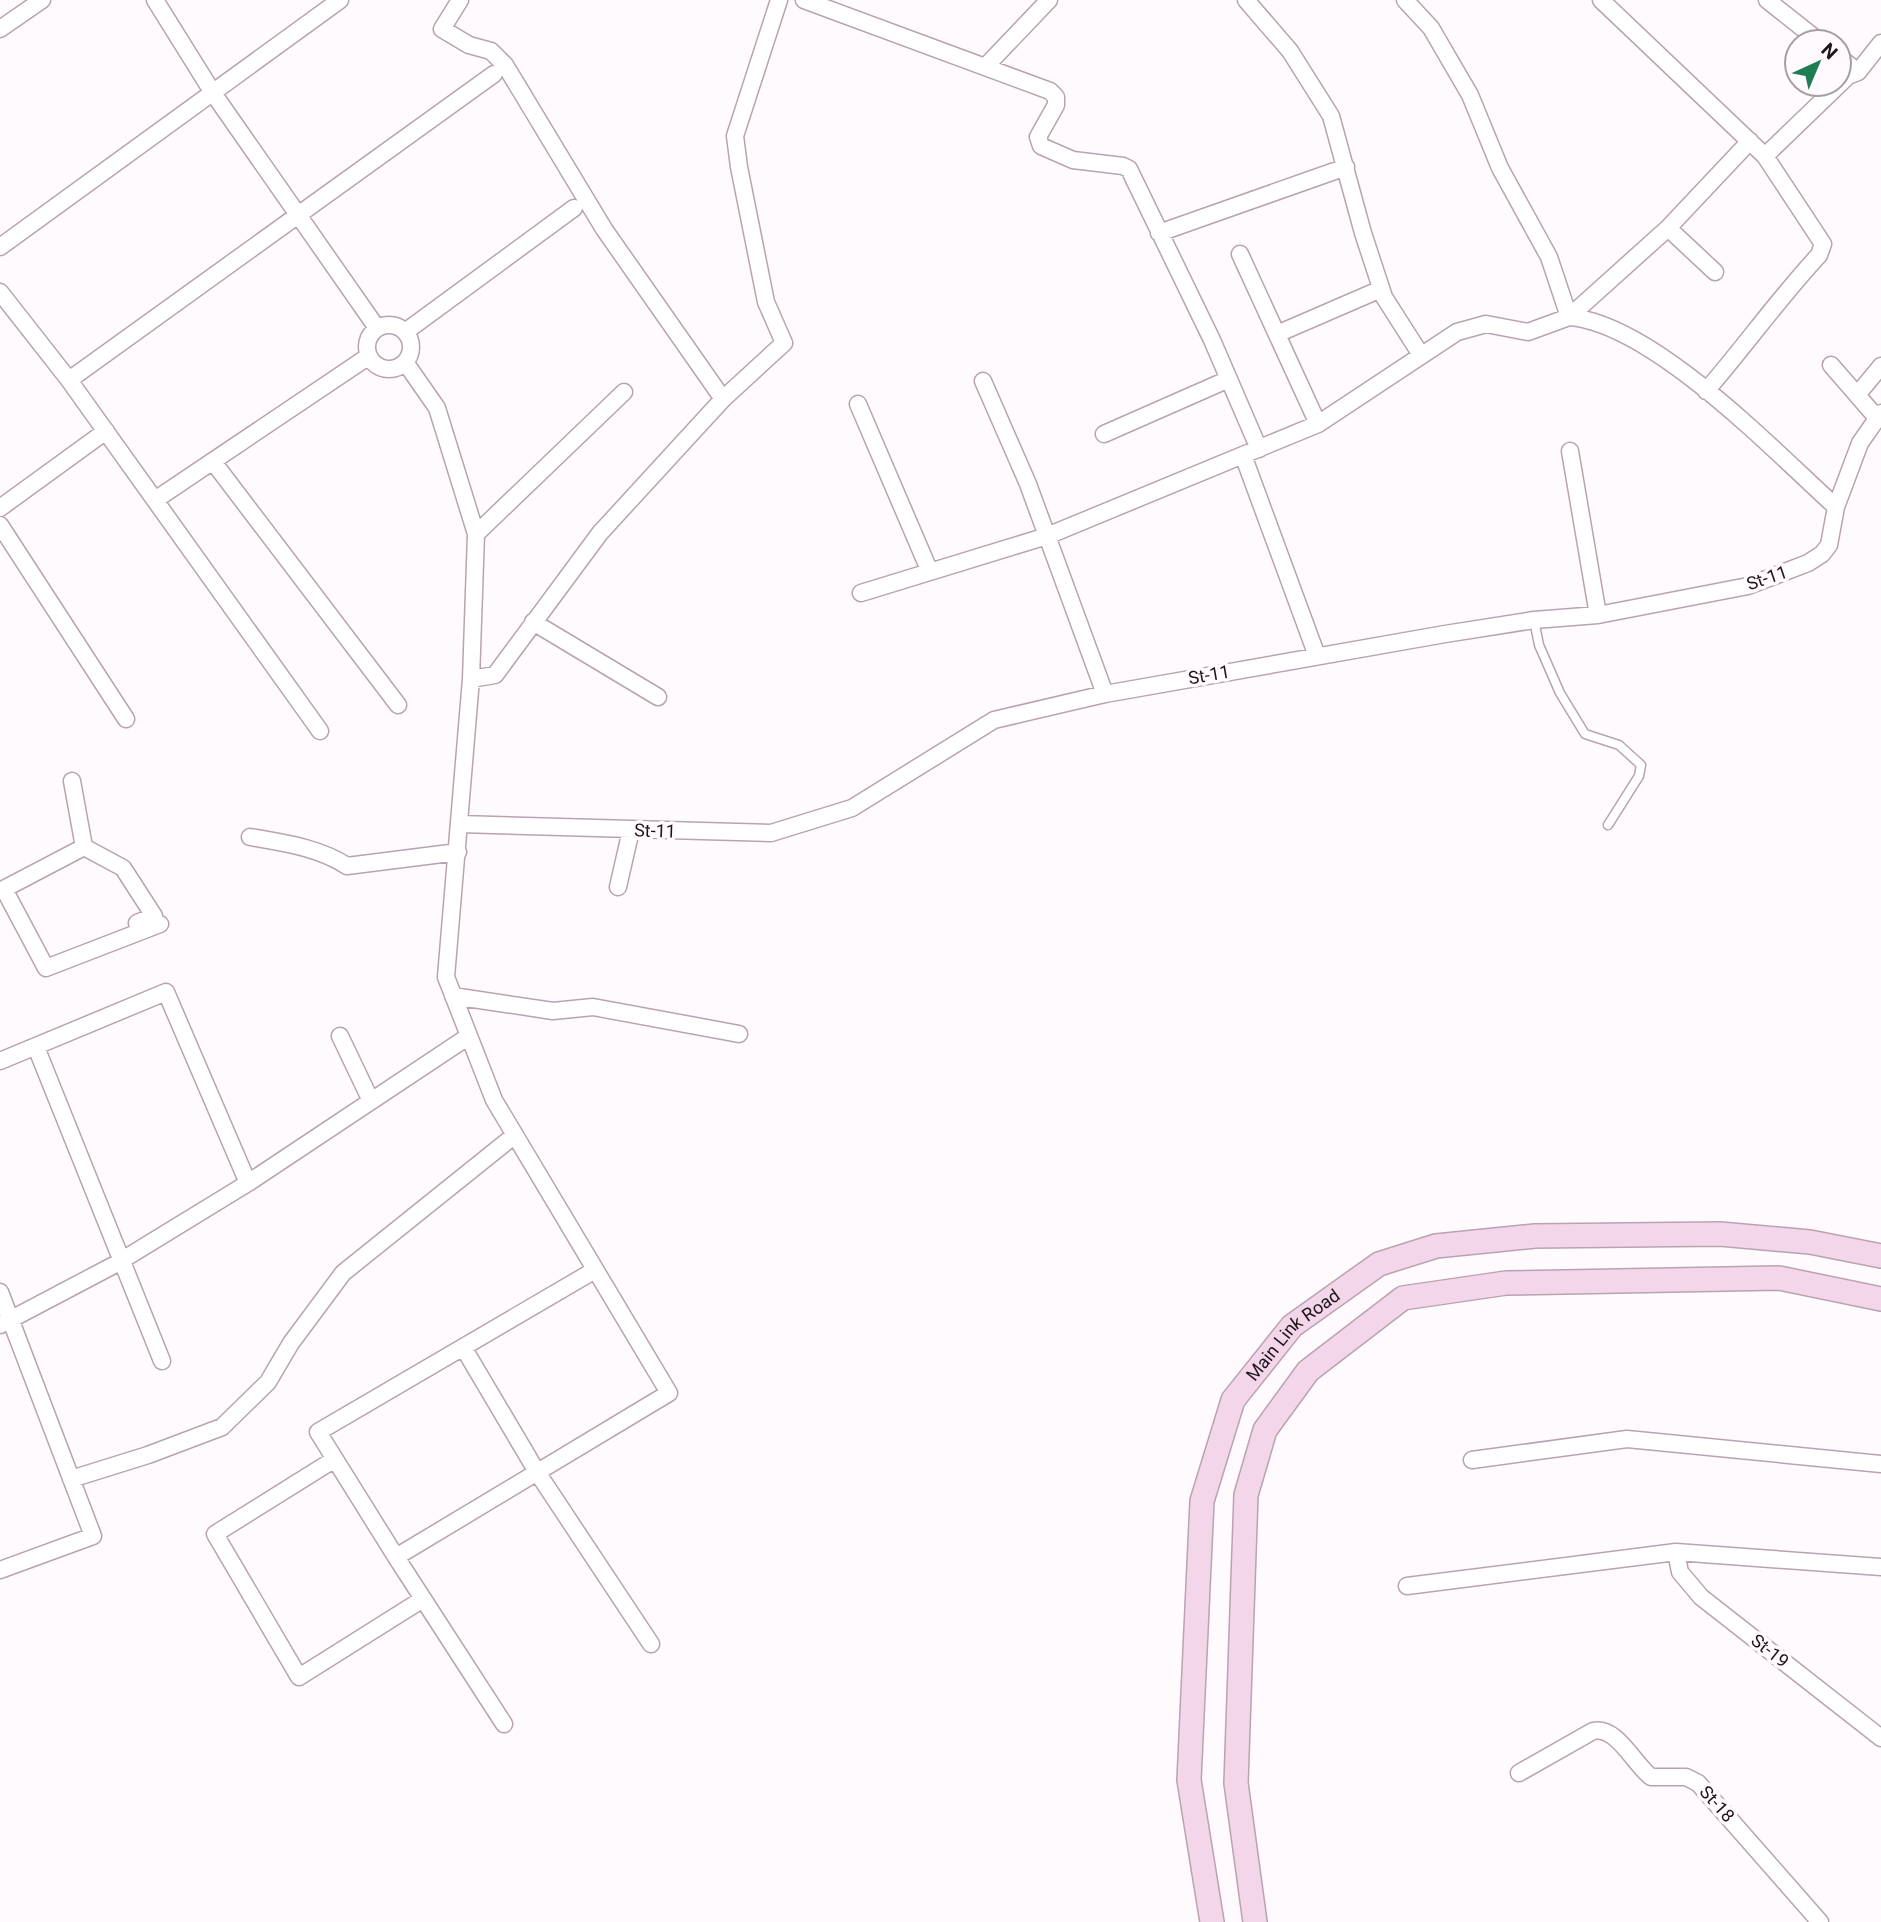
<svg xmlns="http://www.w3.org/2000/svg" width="1881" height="1922" viewBox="0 0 1881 1922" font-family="Roboto,sans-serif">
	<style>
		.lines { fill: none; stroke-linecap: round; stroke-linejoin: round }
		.lane-casing { stroke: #b9a3b1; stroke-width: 11 }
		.street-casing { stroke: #b9a3b1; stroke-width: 19 }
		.secondary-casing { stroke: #b9a3b1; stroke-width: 26 }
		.lane { stroke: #fff; stroke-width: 8 }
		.street { stroke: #fff; stroke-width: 16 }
		.secondary { stroke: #f4d6eb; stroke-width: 23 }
		.labels { text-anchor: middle; stroke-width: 7; stroke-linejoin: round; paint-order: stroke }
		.street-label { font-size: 18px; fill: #1d151a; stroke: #fffafd }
	</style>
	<rect width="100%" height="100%" fill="#fffafd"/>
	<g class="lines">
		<g class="lane-casing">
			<path id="lane" d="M1534,620L1539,645L1560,693L1585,734L1619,745L1641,765L1639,776L1608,825"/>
		</g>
		<g class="street-casing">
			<path id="street" d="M155,0L213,93L377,328
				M460,0L442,29L469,45L491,51L505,65L604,229L723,399
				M804,0L1050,91L1056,97V105L1038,137L1041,146L1073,160L1123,166L1129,169L1212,340L1259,449
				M1246,0L1290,51L1331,116L1363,233L1384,297L1421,355
				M1405,0L1431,28L1470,95L1500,168L1549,257L1569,317C1652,323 1774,451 1836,507
				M1601,0L1765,156L1823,244L1819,255C1779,298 1745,346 1706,391
				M1767,0L1820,42
				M0,29L42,0
				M1839,57L1858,72
				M986,66L1049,0
				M1765,156L1848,76L1858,72L1881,43
				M1668,228L1715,272
				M1159,233L1346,167
				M0,247L340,0
				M1240,254L1318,424
				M0,292L69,380L494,74
				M367 347a22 22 0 1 1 44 0a22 22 0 1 1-44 0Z
				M405,332L574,208
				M1277,334L1381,289
				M405,362L437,408L476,534L471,679L446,977L494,1100L669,1393L396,1557L318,1432L595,1270
				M1831,365L1877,418
				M69,380L320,731
				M983,381L1028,484L1105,694
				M1857,395L1881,366
				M858,404L930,572
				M1104,434L1229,379
				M1570,451L1598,615
				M1243,455L1317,656
				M214,463L398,705
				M155,500L369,356
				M0,508L106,431
				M0,525L126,719
				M476,534L624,392
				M861,593L1047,536L1318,424L1457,332L1486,324L1528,332L1569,317L1668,228L1750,141
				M533,622L658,697
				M471,679L495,675L600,533L723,399L784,343L766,302L739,167L735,136L779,0
				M72,781L84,847L123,868L154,916L137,923
				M460,824L771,833L852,808L994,720L1105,694L1445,634L1534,620L1598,615L1748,586L1808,563L1822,554L1829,545L1836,507L1860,443L1881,413
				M250,837C283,843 318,847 347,866L458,852
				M618,887L631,830
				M4,889L46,968L160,924
				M0,891L84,847
				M453,996L553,1011L593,1007L739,1034
				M340,1036L371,1101
				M36,1047L162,1361
				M0,1061L166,992L248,1183
				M0,1292L93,1536L0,1570
				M0,1325L114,1265L248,1183L469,1036
				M463,1347L537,1472L651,1644
				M335,1459L215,1534L299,1677L423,1599
				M1472,1460L1627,1439L1881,1464
				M71,1479L148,1455L222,1427L268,1382L291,1343L343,1273L515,1135
				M1676,1552L1680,1572L1701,1597L1881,1738
				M396,1557L504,1724
				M1407,1586L1676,1552L1881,1567
				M1519,1773L1593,1731C1617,1726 1633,1763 1651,1777H1686L1698,1783L1820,1922"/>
		</g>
		<g class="secondary-casing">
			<g id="secondary">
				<path id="s1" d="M1212,1922L1189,1780L1202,1501L1233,1400L1292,1326L1379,1264L1436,1246L1535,1236L1720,1234L1810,1242L1881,1256"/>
				<path d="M1255,1922L1236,1783L1246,1495L1265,1430L1308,1371L1403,1298L1506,1283L1779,1278L1881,1299"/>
			</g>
		</g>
		<use href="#lane" class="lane"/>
		<use href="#street" class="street"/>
		<use href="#secondary" class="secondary"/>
	</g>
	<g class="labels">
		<g class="street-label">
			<text transform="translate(1767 578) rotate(-19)" y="6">St-11</text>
			<text transform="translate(1209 675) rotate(-10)" y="6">St-11</text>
			<text transform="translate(655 831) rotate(2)" y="6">St-11</text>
			<text dy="6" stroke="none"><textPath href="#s1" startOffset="618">Main Link Road</textPath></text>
			<text transform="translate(1770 1651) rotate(38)" y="6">St-19</text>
			<text transform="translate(1717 1804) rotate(48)" y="6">St-18</text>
		</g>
	</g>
	<g transform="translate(1818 63) rotate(44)"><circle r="33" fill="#fffafd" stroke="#a59ea2" stroke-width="2"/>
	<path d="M0-5L12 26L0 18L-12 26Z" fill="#1f7d53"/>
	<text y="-10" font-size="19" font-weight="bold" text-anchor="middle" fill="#1d151a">N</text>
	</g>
</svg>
